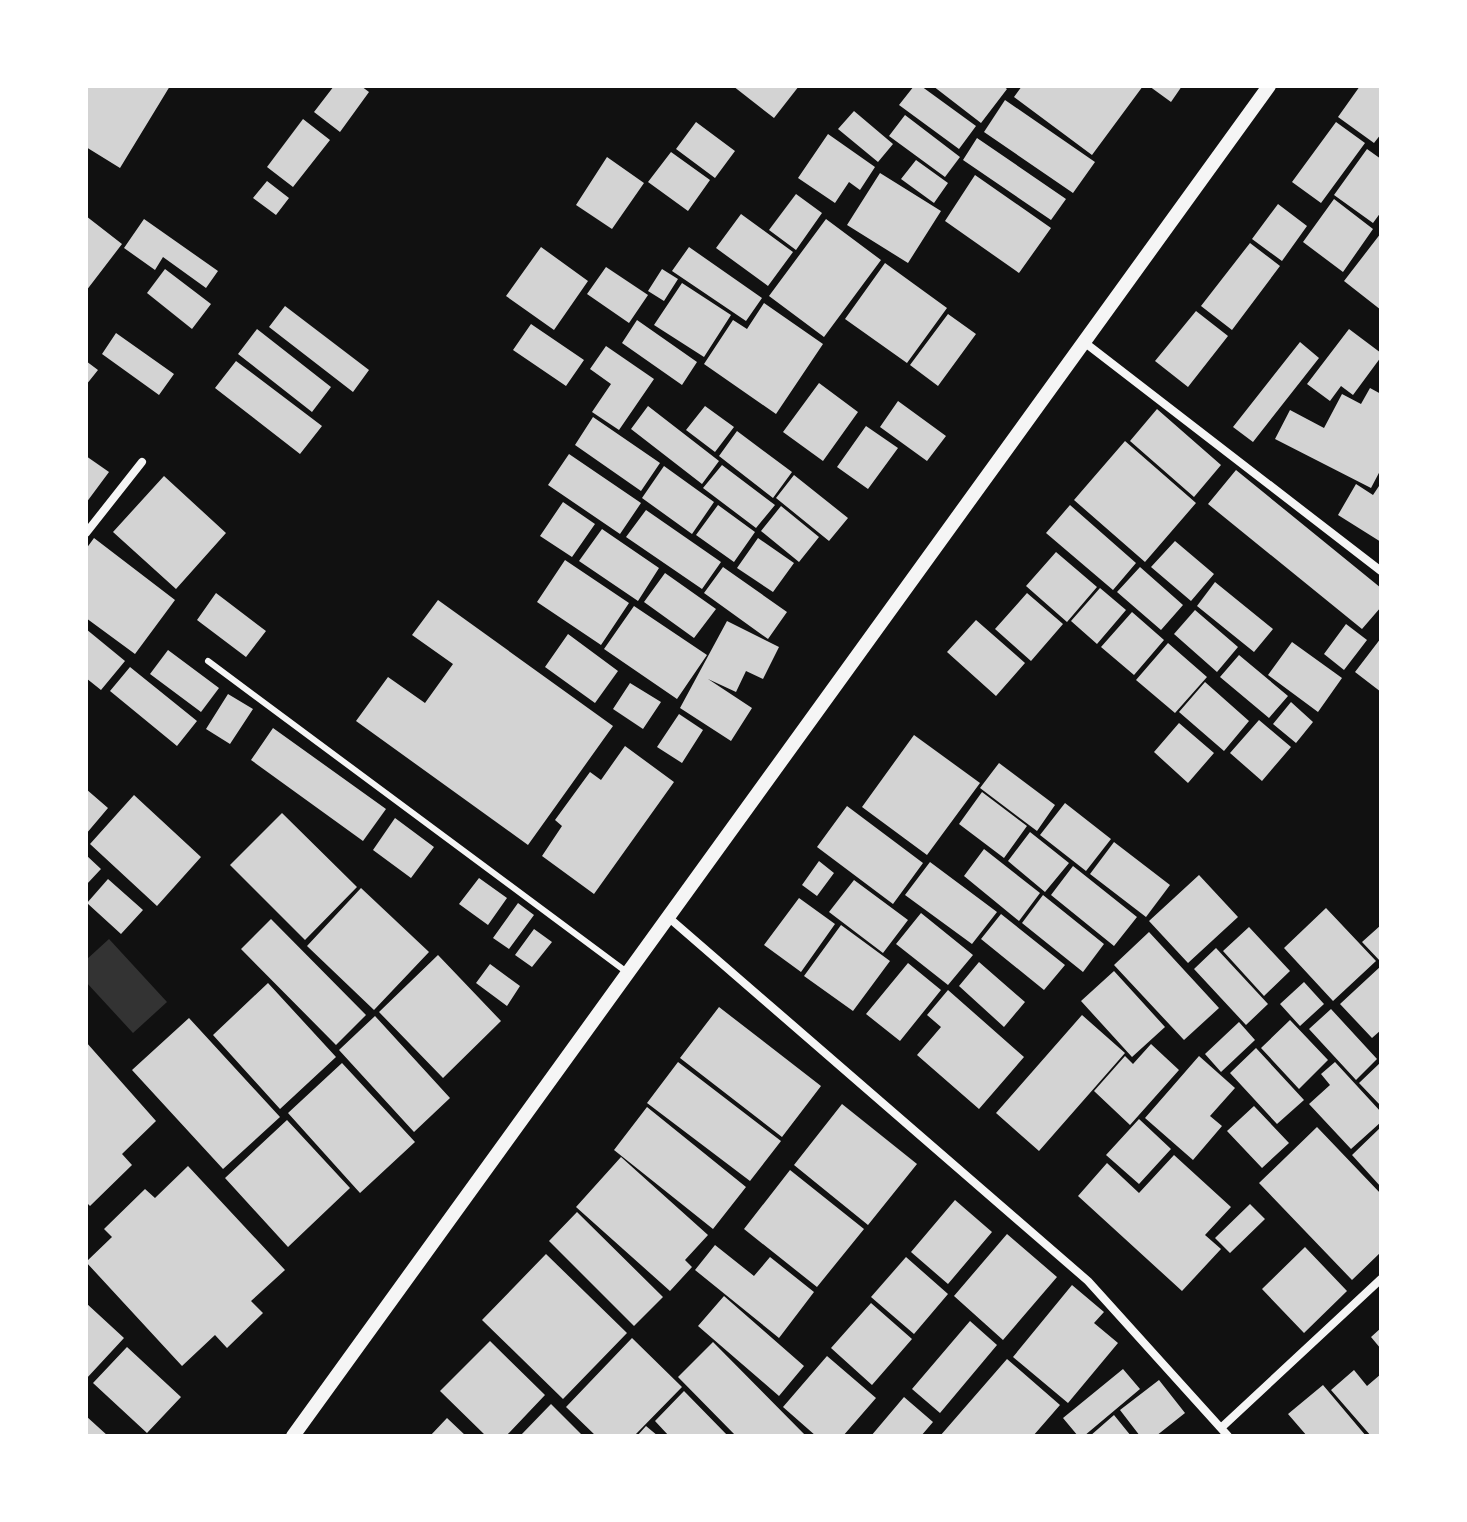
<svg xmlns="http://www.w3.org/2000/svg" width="1467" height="1522" viewBox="0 0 1467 1522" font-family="'PT Sans Narrow',sans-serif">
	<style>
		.water { fill: #333 }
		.building { fill: #d3d3d3 }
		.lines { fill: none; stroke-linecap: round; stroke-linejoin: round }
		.service { stroke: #f5f5f5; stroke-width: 6 }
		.minor { stroke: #f5f5f5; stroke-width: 8 }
		.tertiary { stroke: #f5f5f5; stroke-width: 14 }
	</style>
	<rect width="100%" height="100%" fill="#111"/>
	<path class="water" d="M109,939L167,1002L133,1033L86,982V960Z"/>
	<path class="building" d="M86,86H170L120,168L86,147Z
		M334,86H361L369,92L340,132L314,112Z
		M733,86H799L774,118Z
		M914,86H921L976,126L959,149L899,105Z
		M933,86H1003L1007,89L981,123Z
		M1022,86H1143L1092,155L1014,97Z
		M1149,86H1182L1171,102Z
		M1360,86H1381V134L1374,143L1338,117Z
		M1005,100L1095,162L1073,193L984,132Z
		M854,111L893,144L878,162L838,129Z
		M905,115L960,157L945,177L889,136Z
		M303,119L330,140L293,187L267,167Z
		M696,122L735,151L715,178L676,149Z
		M1336,122L1365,143L1321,203L1292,182Z
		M828,134L875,167L860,190L849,182L835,203L798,178Z
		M977,138L1066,199L1051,220L963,160Z
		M1367,149L1381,159V212L1373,223L1334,195Z
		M671,152L710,180L688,211L648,182Z
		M607,157L644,183L612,229L576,205Z
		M916,160L948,183L934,203L901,179Z
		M880,173L941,211L908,263L847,225Z
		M975,175L1051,228L1019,273L945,221Z
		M267,181L289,198L276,215L253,198Z
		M796,194L822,213L796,250L769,230Z
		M1334,199L1373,229L1343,272L1303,242Z
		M1278,204L1307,226L1282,261L1252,239Z
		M741,214L793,252L768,286L716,248Z
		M86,216L122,244L86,291Z
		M144,219L218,271L206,288L163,257L155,270L124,248Z
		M826,219L881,260L824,337L769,296Z
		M1381,233V310L1344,281Z
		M1250,243L1280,266L1232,330L1201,306Z
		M541,247L588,281L554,330L506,296Z
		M689,247L762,298L746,321L672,271Z
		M885,263L947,308L907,363L845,319Z
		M606,267L648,295L629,323L587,294Z
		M165,269L211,304L192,329L147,293Z
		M662,269L678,279L664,301L648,291Z
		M682,283L731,315L704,357L654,325Z
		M764,303L823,344L776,414L704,364L733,320L747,329Z
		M285,306L369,370L353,392L269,327Z
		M1196,311L1228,336L1188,387L1155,361Z
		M948,314L976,334L938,386L910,365Z
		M637,320L697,362L682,385L622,343Z
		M531,324L584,360L566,386L513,350Z
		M257,329L331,387L312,412L238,354Z
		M1349,329L1381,353V357L1353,395L1341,386L1330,401L1307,384Z
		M116,333L174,374L159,395L102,354Z
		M1300,342L1319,358L1253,442L1233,427Z
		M606,346L654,379L619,430L592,412L611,384L590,369Z
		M86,361L98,370L86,385Z
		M236,361L322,426L300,454L215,388Z
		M819,383L858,412L823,461L783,432Z
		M1370,388L1381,394V469L1371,488L1275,439L1290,410L1324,428L1342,394L1361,404Z
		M898,401L946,436L927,461L880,427Z
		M648,406L719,461L702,484L631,429Z
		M705,406L734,427L715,452L686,430Z
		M1157,409L1221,465L1194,497L1130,441Z
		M593,417L660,463L641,491L575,445Z
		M866,426L898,448L868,489L837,467Z
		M737,431L792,472L773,498L719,456Z
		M1125,441L1196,503L1145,562L1074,500Z
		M569,454L641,503L620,534L548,485Z
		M86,456L109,472L86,503Z
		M722,465L775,505L756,528L703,488Z
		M664,466L714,502L692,534L642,498Z
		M1236,470L1381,588V607L1362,629L1208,504Z
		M794,475L848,518L829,541L776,498Z
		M164,476L226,533L176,589L113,532Z
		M1381,483V542L1338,515L1356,484L1373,495Z
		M563,502L595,524L572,557L540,536Z
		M718,505L755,532L734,562L696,535Z
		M1070,505L1136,563L1113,590L1046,533Z
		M781,506L819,537L799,562L761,531Z
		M646,510L721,562L702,589L626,537Z
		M602,529L659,568L638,601L579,561Z
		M94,538L175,600L135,654L86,618V549Z
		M758,538L794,563L773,592L737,568Z
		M1175,541L1214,574L1191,601L1151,567Z
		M1056,552L1097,587L1067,622L1026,586Z
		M565,560L629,603L601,645L537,602Z
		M723,567L787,612L768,639L704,593Z
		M1140,567L1183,605L1161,630L1117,592Z
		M665,573L716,609L694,638L644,602Z
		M1215,582L1273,629L1254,652L1197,606Z
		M1100,588L1126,610L1097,644L1071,621Z
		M216,593L266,631L246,657L197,620Z
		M1027,593L1063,624L1031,661L995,629Z
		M438,600L613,726L528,845L356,721L388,677L425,703L453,664L412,635Z
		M634,606L707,655L677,699L604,649Z
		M1195,610L1238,647L1217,672L1174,634Z
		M1132,612L1164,640L1134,675L1101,647Z
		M976,620L1025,663L996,696L947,652Z
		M727,621L779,647L763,679L746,671L736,692L708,679L752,708L731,741L680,708Z
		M1346,624L1367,640L1344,670L1324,654Z
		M86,629L125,661L101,690L86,678Z
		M568,634L618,671L595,703L545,667Z
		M1381,638V692L1355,672Z
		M1292,642L1342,678L1318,712L1268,675Z
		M1168,643L1207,677L1175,713L1136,680Z
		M168,650L219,688L201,712L150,674Z
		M1239,655L1288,696L1269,718L1220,677Z
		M130,667L197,721L177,746L110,691Z
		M1205,682L1249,721L1224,751L1179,712Z
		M630,683L661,702L643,729L613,709Z
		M228,694L253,709L230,744L206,729Z
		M1291,702L1313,722L1296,743L1273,724Z
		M679,714L703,730L682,763L657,747Z
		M1259,720L1291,747L1262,781L1230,753Z
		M1179,723L1214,753L1188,783L1154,752Z
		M273,728L386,809L363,841L251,760Z
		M914,735L980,783L927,855L862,807Z
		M625,746L674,782L594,894L542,856L562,826L555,820L590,772L601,780Z
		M999,763L1055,805L1037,831L980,788Z
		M86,789L108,808L86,834Z
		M982,792L1027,826L1004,858L959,824Z
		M134,795L201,857L157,906L90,844Z
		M1065,803L1111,839L1086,871L1040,835Z
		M847,806L923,863L893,904L817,847Z
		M282,813L357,887L305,940L230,865Z
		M395,818L434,847L411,878L373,850Z
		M1030,832L1069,863L1045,892L1008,861Z
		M1114,842L1170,885L1146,917L1090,874Z
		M984,849L1040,893L1019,921L964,876Z
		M86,855L101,869L86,885Z
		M819,861L834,873L817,896L802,885Z
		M930,862L997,912L972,944L905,895Z
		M1073,866L1137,917L1114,946L1051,895Z
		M1199,875L1238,917L1188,963L1149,921Z
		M479,878L507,898L488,925L459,904Z
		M108,879L143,910L121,934L87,903Z
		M854,880L908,920L883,953L829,912Z
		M361,888L429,952L374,1010L307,946Z
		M1043,895L1104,944L1083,972L1022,923Z
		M799,898L835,924L801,972L764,945Z
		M518,903L534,915L509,949L493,938Z
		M1326,908L1376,961L1333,1001L1284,948Z
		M921,913L973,955L948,985L896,944Z
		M1001,914L1065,965L1044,990L981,939Z
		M271,919L366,1015L336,1045L241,949Z
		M841,925L890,961L853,1011L804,976Z
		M1381,925V962L1362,942Z
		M1249,927L1290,971L1264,996L1223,951Z
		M534,929L552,942L532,967L515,955Z
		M1149,932L1219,1008L1184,1040L1114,965Z
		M1216,948L1268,1004L1246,1025L1194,969Z
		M438,955L501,1021L443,1078L379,1012Z
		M979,962L1025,1002L1004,1027L959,986Z
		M908,963L941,990L900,1041L866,1014Z
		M490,964L520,986L507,1006L476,983Z
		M1381,966V1030L1372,1038L1340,1004Z
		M1114,971L1165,1027L1132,1057L1081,1001Z
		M1304,982L1324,1004L1300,1026L1280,1004Z
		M268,983L336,1057L280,1109L213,1035Z
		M948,990L1024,1057L979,1109L917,1055L941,1027L927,1015Z
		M719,1007L821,1086L782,1137L680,1058Z
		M1331,1009L1377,1059L1356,1080L1309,1029Z
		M1082,1015L1125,1053L1039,1151L996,1113Z
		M375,1016L450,1098L414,1132L339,1050Z
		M189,1018L280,1117L223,1169L132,1070Z
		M1290,1020L1328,1060L1299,1089L1261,1048Z
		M1239,1022L1255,1040L1221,1072L1205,1054Z
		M86,1042L156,1121L122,1154L132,1165L90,1206L86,1202Z
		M1151,1044L1179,1070L1130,1125L1094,1091L1125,1056L1133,1064Z
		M1256,1048L1304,1100L1277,1124L1230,1073Z
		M1199,1056L1235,1088L1210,1116L1222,1126L1193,1160L1145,1118Z
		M678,1062L781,1141L750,1181L647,1103Z
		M1335,1062L1381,1112V1122L1351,1149L1309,1104L1330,1085L1321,1074Z
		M1381,1062V1106L1359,1083Z
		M342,1063L415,1142L360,1193L288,1113Z
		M842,1104L917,1164L868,1225L794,1165Z
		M1254,1106L1289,1143L1262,1168L1227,1131Z
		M647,1107L746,1187L713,1229L614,1150Z
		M1139,1119L1171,1149L1139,1184L1106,1155Z
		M287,1120L350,1188L288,1247L225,1178Z
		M1317,1127L1381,1194V1252L1352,1280L1259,1183Z
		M1381,1127V1187L1352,1155Z
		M1174,1155L1231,1207L1205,1235L1221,1249L1182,1291L1078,1196L1107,1163L1139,1193Z
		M621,1157L708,1235L685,1260L692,1267L670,1291L576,1207Z
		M188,1166L285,1270L251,1301L263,1313L227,1348L215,1335L182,1366L86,1262L112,1237L104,1229L145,1189L155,1198Z
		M790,1170L864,1229L817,1287L744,1229Z
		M955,1200L992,1232L948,1284L911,1252Z
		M1250,1204L1265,1219L1230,1253L1215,1238Z
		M577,1212L663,1297L634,1326L549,1241Z
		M1007,1234L1057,1277L1003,1340L954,1296Z
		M715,1245L754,1276L770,1257L814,1292L779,1338L695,1270Z
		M1305,1247L1347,1291L1304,1333L1262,1289Z
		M546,1254L627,1333L563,1399L482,1320Z
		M906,1257L948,1294L914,1334L871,1297Z
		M1072,1285L1104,1312L1094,1323L1118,1343L1068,1403L1013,1357Z
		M724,1296L804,1366L779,1396L698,1326Z
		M86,1303L124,1338L86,1379Z
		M871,1303L912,1339L872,1385L831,1348Z
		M970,1321L997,1345L940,1413L912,1389Z
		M1381,1328V1349L1371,1337Z
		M632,1338L682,1387L634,1436H596L566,1407Z
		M490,1341L545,1395L506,1436H486L440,1391Z
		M713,1342L806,1436H736L678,1377Z
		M127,1347L181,1397L147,1433L93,1383Z
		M827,1356L876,1398L843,1436H816L783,1407Z
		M1007,1359L1060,1405L1033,1436H940Z
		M1123,1369L1140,1389L1084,1436H1078L1063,1418Z
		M1354,1370L1367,1386L1381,1374V1436H1371L1331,1390Z
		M1159,1380L1185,1413L1156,1436H1140L1120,1410Z
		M1323,1385L1366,1436H1307L1288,1414Z
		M684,1391L728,1436H669L655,1421Z
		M904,1397L933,1422L921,1436H871Z
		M551,1404L583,1436H520Z
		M1114,1415L1131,1436H1090Z
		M86,1416L108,1436H86Z
		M447,1418L466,1436H430Z
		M646,1426L658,1436H637Z"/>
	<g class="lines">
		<path class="service" d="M208,661L628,973"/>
		<path class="minor" d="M1084,342L1381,571
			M86,533L142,462
			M668,917L1088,1281L1228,1436
			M1222,1427L1381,1279"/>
		<path class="tertiary" d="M293,1436L1269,86"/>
	</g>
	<rect width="1467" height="1522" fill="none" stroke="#ffffff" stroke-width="176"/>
</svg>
